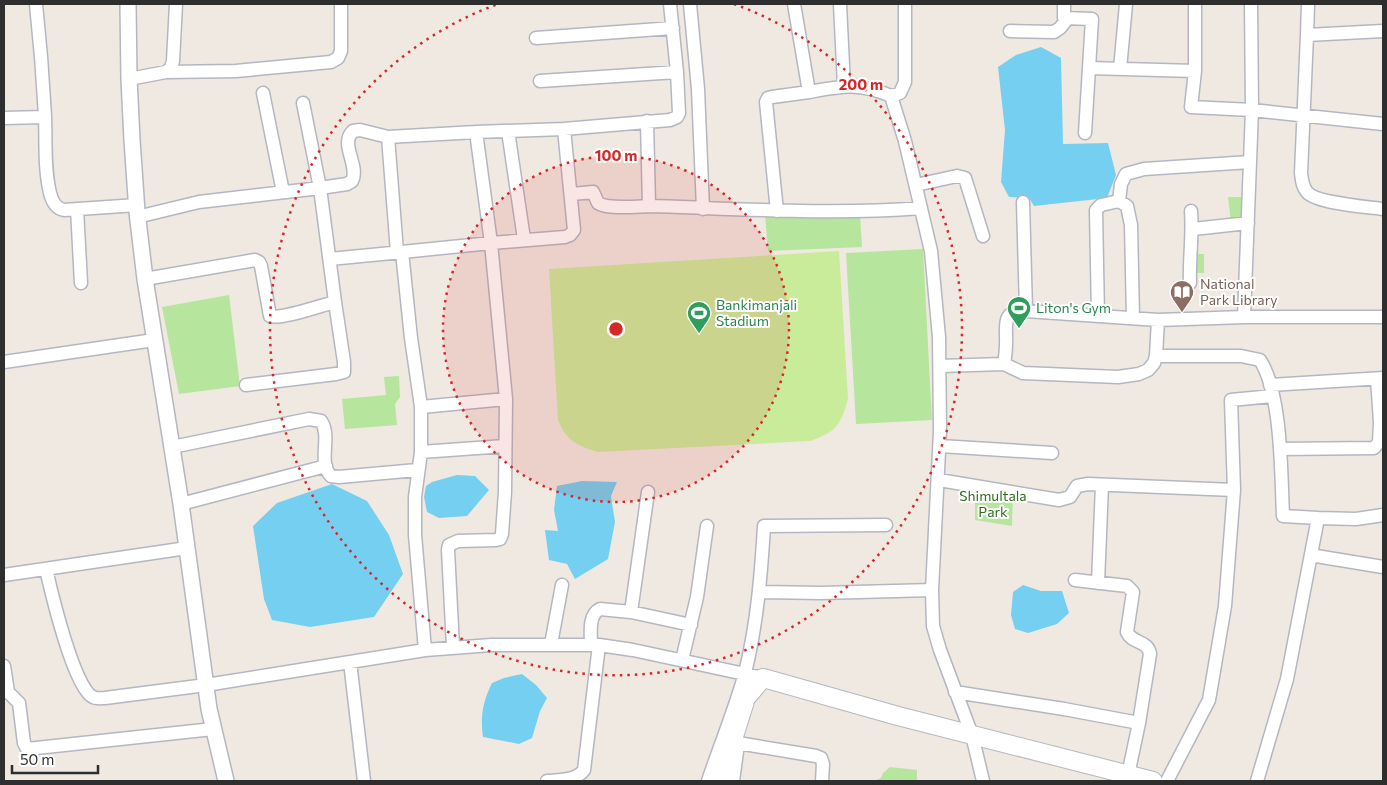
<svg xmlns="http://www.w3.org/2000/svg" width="1387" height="785" viewBox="0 0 1387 785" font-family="Commissioner,sans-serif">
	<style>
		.green { fill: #b6e59e }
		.pitch { fill: #c9ec9a }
		.water { fill: #75cff0 }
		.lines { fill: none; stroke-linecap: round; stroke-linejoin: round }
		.minor-casing { stroke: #b4b7c1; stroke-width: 15 }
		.tertiary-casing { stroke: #b4b7c1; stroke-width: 18 }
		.secondary-casing { stroke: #b4b7c1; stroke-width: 20 }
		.minor { stroke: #fff; stroke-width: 12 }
		.tertiary { stroke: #fff; stroke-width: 15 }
		.secondary { stroke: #fff; stroke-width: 18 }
		.ring { fill: none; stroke: #d62828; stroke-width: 2.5; stroke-dasharray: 2.5 5 }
		.labels { text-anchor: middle; stroke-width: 4; stroke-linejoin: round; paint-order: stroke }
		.education-label { font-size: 14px; fill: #785e54; stroke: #fff; text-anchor: start }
		.leisure-label { font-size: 14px; fill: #27864d; stroke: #fff; text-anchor: start }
		.park-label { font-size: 14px; fill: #2c6e1b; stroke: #fff }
		.centre { fill: #d62828; stroke: #fff; stroke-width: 2.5 }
		.ring-label { font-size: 15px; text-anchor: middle; font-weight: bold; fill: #d62828; stroke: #fff; stroke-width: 4; stroke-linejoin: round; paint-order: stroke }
	</style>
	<rect width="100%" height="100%" fill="#efe9e1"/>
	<path class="green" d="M1228,197H1245L1244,220L1231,222Z
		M765,215H860L862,247L768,251Z
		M923,249L932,420L856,424L846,253Z
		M1190,254H1204V273H1188Z
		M229,295L240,386L179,394L162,307Z
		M399,376L400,397L395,404L397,425L345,429L342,399L386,395L384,377Z
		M975,484L1013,489L1012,526L975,520Z
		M890,767L917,770V781H874L881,778L883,773Z"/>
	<path class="pitch" d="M839,251L848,399C840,426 837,431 810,441L597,452C576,445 567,441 558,420L549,269Z"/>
	<path class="water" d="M1041,47L1061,58L1063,144L1108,143L1116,175L1107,198L1034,206L1029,198L1009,197L1001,182L1005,130L998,67L1016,55Z
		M457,475L475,476L489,490L467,516L439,518L427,512L424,497L426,486L432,482Z
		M582,481L617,482L611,496L615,522L608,559L575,579L567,564L549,560L545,530L558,531L554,510L557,486Z
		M332,484L367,501L389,535L403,574L374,617L310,627L272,620L264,599L253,526L277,503Z
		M1023,585L1041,591H1062L1069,613L1057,624L1028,633L1015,629L1011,615L1013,592Z
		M522,674L536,685L547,698L540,711L532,738L519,744L483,737C480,717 483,701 492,683L504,678Z"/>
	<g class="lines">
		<g class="minor-casing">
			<path id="minor" d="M36,4C40,41 43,78 45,116C46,142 44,168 50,193C52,201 55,208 64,210L137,205
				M690,4L698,89L703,209
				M794,4L809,92C842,86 859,82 891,96L905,141L931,251L939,337L940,431L932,590L933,626L940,650L972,735L983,781
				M840,4L844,86
				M1064,4V18L1092,19L1085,133
				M1195,4V71
				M1251,4L1252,110L1383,124
				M1010,31L1054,32L1060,28L1068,18
				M1383,31L1307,35L1301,173C1302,180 1302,186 1307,192C1315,203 1368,207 1383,209
				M1307,35L1308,4
				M536,38L673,28
				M1089,68L1195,71L1191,107L1252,110L1244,317H1383
				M1120,69L1126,4
				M166,72L236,71L331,62L338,58L341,51V4
				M129,79L166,72L171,68L173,61L176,4
				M540,81L677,72
				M263,93L283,192
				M891,96L900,93L905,82V4
				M303,103L320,188L347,184L352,181C360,166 339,144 353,131L360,130L388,137L476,132L564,129L670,120L677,117L679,113L677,72L670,4
				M4,118L45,117
				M647,121L649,206
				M508,131L524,239
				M476,132L491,243L565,237L570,235L574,230L564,129
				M388,137L397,252
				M916,185L957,176L965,178L983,236
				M572,194L593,192L598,203C608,210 640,206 654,206C743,209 832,215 921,208
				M1119,201L1127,206L1131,225L1133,318
				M77,209L81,283
				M777,211L766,102L768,98L772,97L809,92
				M137,217L199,202L320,188L335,302
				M1193,229L1248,223
				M330,259L402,252
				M145,279L255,260L259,262L261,266L270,316C281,320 322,305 335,302L344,362V372L336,374L246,385
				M1190,283C1189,259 1193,235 1191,211
				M1026,311L1158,320L1244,317
				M1098,316L1096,210L1101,205L1119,201L1121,184L1126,174L1144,169L1250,162
				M1158,320L1156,356H1241L1260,360C1282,394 1281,475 1283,516L1318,518
				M4,362L154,340
				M1004,364C1005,358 1006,351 1006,344C1007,327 1000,310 1026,311L1023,202
				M940,366L1004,364L1023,373L1118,377L1139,374L1148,370L1154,363L1156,356
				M1377,379L1380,422
				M1270,385L1383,378
				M421,407L506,399
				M940,446L1052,453
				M172,447L309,419L321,421C332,437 317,462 331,476L339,477L417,470
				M1280,449L1374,448L1379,442L1380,422L1383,421
				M421,452L505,446
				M939,480L1059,500L1070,497L1077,486L1088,484L1234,490
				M181,504L326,466
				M1311,557L1316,556L1383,567
				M46,569C51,591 74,689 93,697C96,699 101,698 105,698L206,685L425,650L491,645H599L633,650L763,678
				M4,575L187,548
				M1075,580L1127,586L1133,592L1127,632C1132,644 1148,640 1150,654L1139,723
				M1098,583L1102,485
				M760,592L821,593L932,590
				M631,612L648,492
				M551,644L562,585
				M591,645C591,633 588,615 600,609L631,612L691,625
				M425,650L415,535V497L421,452V407L411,338L402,252L491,243L506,399L505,492L502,534L500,539L496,540L458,541L449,545L448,550L453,647
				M682,660L697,597L707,526
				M350,662L364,781
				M4,666L8,692L19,703L24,743L27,749L213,729
				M955,692L1064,709L1139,723L1128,775
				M738,743L816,756L821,758L823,764L822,781
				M547,781C559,780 576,781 584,770L599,645
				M708,781C720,745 735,709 745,673C757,624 761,576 764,526L886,525
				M733,781L738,744
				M1167,781L1209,700L1225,606L1234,490L1231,400L1273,396
				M1257,781L1287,679L1318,518L1356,519L1383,515"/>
		</g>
		<g class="tertiary-casing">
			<path id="tertiary" d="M128,4L129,79L132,140L137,212L145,279L181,504L209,709L226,781"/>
		</g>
		<g class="secondary-casing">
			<path id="secondary" d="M720,781L746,698L763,678L898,716L1153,781"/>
		</g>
		<use href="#minor" class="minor"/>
		<use href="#tertiary" class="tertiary"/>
		<use href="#secondary" class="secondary"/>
	</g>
	<circle cx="616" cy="329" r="173" fill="#d62828" fill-opacity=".12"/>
	<g class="ring">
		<circle cx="616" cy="329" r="173"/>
		<path d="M734 4A346 346 0 1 1 498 4"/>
	</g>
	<defs>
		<g id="library-pin" transform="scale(1.25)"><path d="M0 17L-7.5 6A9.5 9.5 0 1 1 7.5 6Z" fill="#8d6e63" stroke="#fff"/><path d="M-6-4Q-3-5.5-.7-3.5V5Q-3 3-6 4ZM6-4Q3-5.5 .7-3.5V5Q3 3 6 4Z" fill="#fff"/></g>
		<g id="stadium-pin" transform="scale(1.25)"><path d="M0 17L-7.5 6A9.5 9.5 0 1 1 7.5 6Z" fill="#2e9e5b" stroke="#fff"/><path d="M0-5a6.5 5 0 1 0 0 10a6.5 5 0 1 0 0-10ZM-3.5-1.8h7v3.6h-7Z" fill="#fff"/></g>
	</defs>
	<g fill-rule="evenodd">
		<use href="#library-pin" x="1182" y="292"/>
		<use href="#stadium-pin" x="1019" y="308"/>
		<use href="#stadium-pin" x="699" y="313"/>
	</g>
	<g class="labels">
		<g class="education-label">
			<text x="1200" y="289">National<tspan x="1200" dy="16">Park Library</tspan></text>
		</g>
		<g class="leisure-label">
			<text x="716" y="310">Bankimanjali<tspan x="716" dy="16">Stadium</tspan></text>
			<text x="1036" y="313">Liton's Gym</text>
		</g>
		<g class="park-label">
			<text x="993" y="501">Shimultala<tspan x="993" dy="16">Park</tspan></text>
		</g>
	</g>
	<circle cx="616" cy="329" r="8" class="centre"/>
	<g class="ring-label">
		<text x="861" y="90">200 m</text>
		<text x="616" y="161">100 m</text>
	</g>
	<rect width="1387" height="785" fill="none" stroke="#2e2e2e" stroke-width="10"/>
	<path d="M12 765v8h86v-8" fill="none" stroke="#2e2e2e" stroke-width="2.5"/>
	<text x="20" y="765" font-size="15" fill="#2e2e2e" stroke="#ffffff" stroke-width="4" paint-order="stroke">50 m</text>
</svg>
